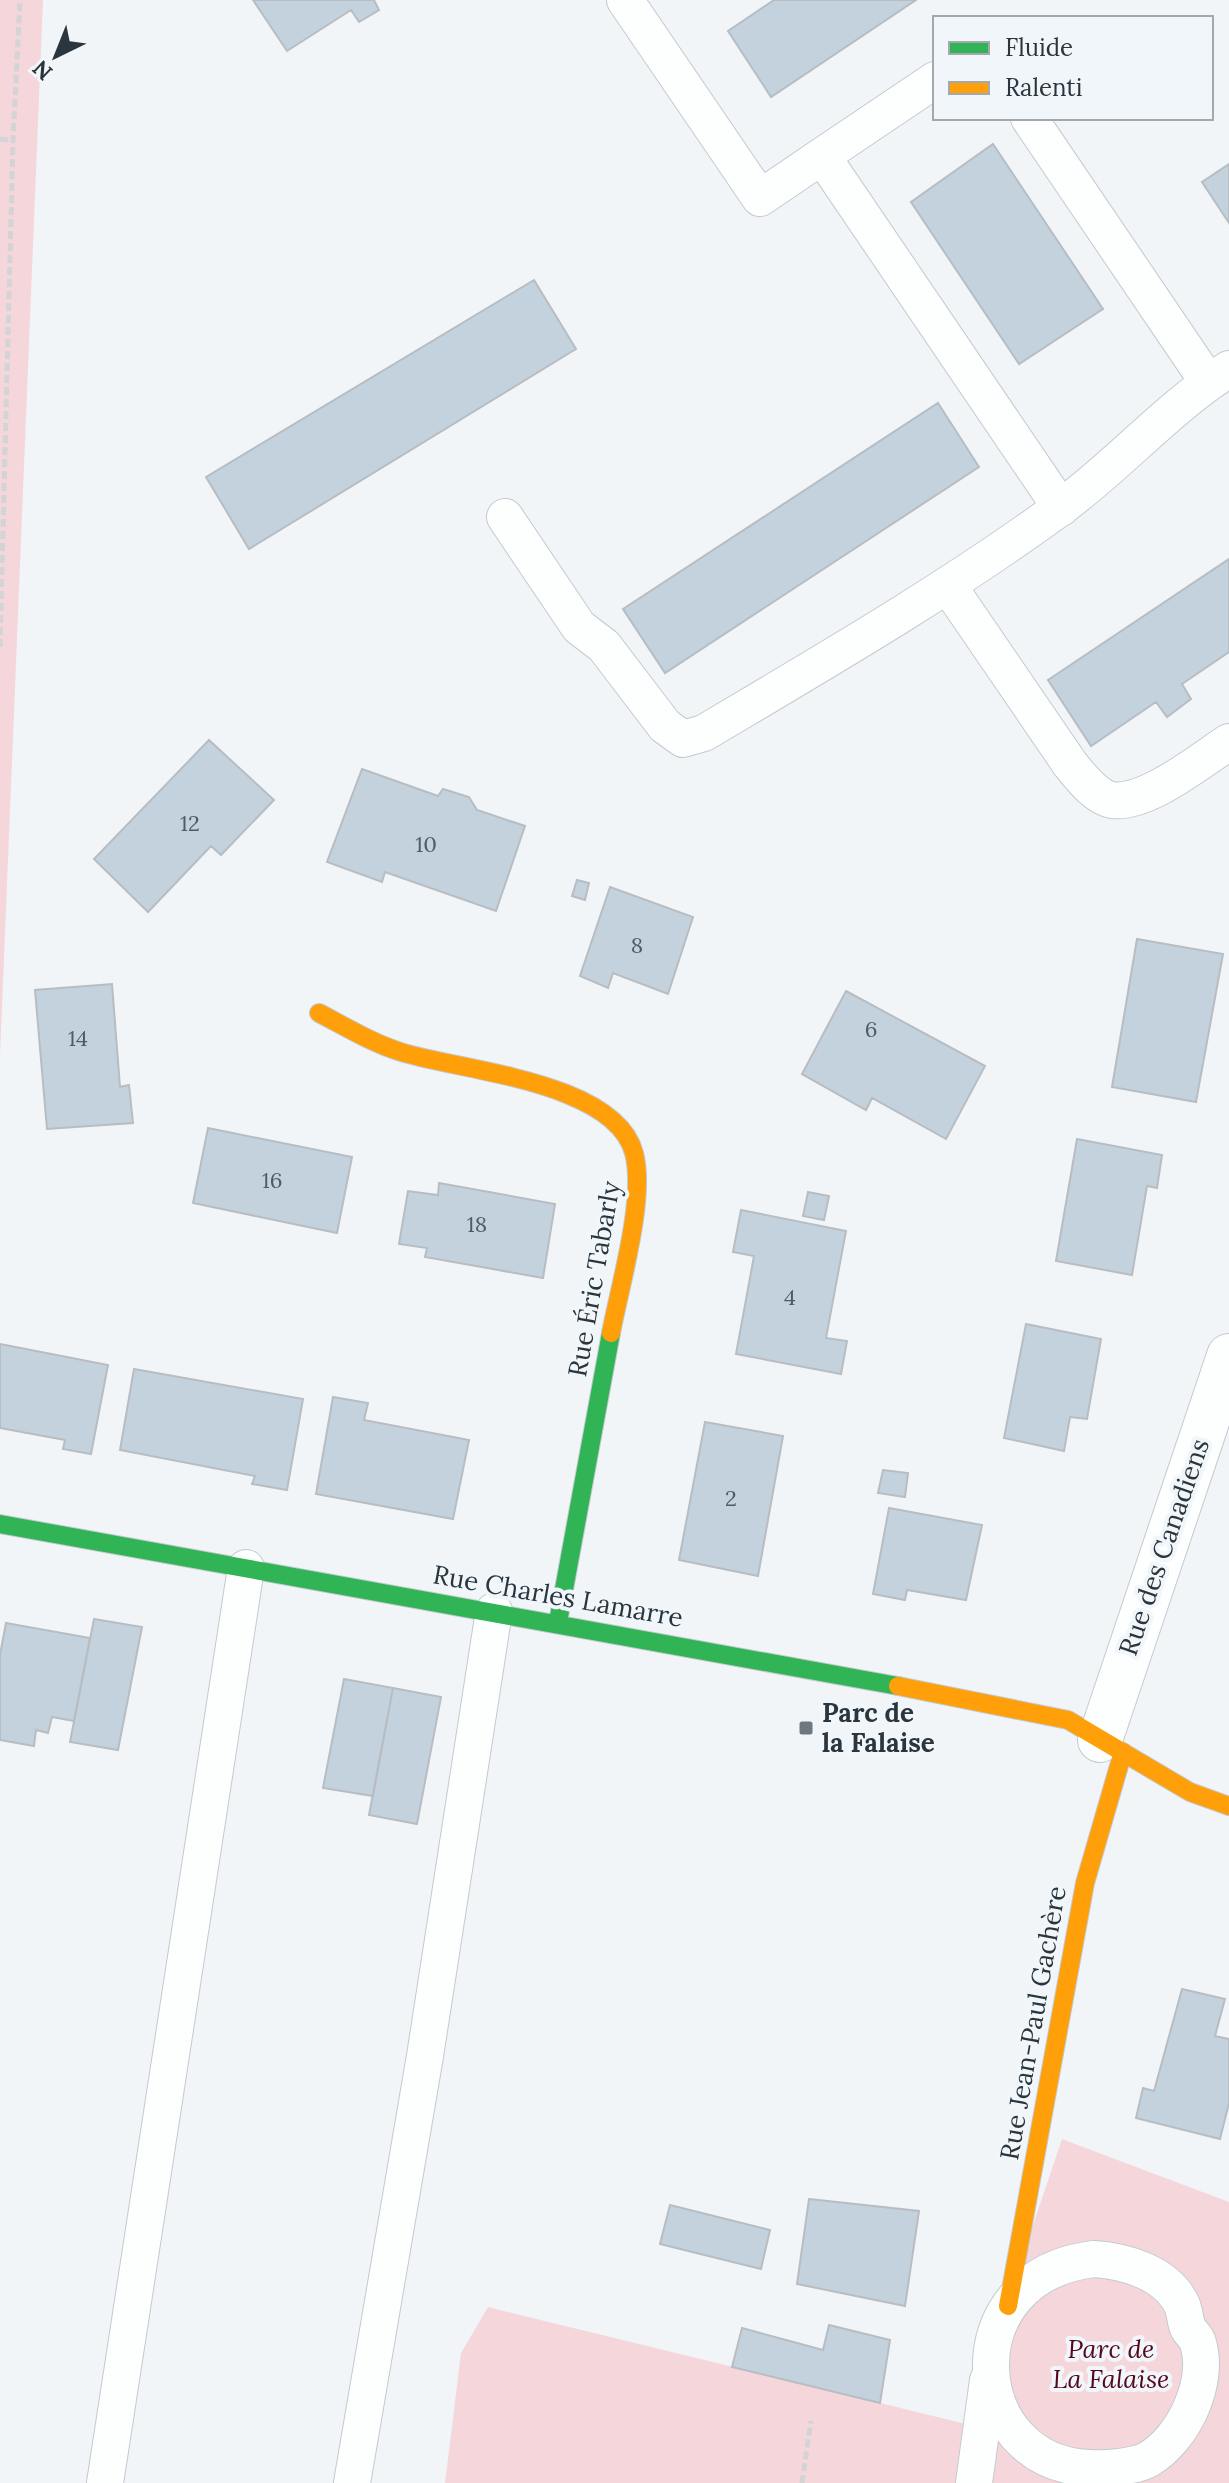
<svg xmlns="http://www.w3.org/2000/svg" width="1229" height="2483" viewBox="0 0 1229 2483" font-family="Lora,serif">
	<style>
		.green { fill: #f5d7db }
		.building { fill: #c3d2dd; stroke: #b7bdc2; stroke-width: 2 }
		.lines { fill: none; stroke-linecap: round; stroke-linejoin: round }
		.lane-casing { stroke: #c3cacf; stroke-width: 38 }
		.street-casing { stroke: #c3cacf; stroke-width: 46 }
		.fast-casing { stroke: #c3cacf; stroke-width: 20 }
		.slow-casing { stroke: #c3cacf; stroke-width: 20 }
		.path { stroke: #d2d4d5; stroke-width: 5; stroke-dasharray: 8 4; stroke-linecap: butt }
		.lane { stroke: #fdfefe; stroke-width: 36 }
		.street { stroke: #fdfefe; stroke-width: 44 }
		.fast { stroke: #30b455; stroke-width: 18 }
		.slow { stroke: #ff9f0a; stroke-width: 18 }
		.poi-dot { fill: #70787e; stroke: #f0f6fa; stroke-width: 3 }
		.labels { text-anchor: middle; stroke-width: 8; stroke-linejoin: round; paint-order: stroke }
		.number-label { font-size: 22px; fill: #505c65 }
		.street-label { font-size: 26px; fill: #2a353d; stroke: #f0f6fa }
		.poi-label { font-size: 26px; font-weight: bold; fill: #2a353d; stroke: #f0f6fa; text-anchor: start }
		.park-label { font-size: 26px; font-style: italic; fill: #55081d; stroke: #f0f6fa }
	</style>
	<rect width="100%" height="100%" fill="#f2f5f8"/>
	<path class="green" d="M0,0H43L0,1057Z
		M1062,2139L1229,2202V2483H445L461,2353L488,2307L966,2424Z"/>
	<path class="building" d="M253,0H374L379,10L359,22L351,10L287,51Z
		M774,0H916L771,97L728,31Z
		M993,144L1103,309L1019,364L911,202Z
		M1229,164V223L1202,182Z
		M534,280L576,349L249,549L206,477Z
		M938,403L979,467L665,673L623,609Z
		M1229,559V652L1182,684L1191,699L1167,717L1156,702L1091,746L1048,680Z
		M209,740L274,800L221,855L211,846L148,912L94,859Z
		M362,769L438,796L443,789L469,797L477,810L525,826L496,911L385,872L382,882L327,862Z
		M577,880L589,883L585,900L572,896Z
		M610,887L693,917L668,994L613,973L608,988L580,976Z
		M1137,939L1223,954L1196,1102L1112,1087Z
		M112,984L120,1087L129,1085L133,1123L47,1129L35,990Z
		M846,991L985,1066L946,1139L872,1098L866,1110L802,1074Z
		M208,1128L352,1157L337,1233L193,1203Z
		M1077,1139L1162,1155L1157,1188L1147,1186L1132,1275L1056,1261Z
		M439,1183L555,1204L543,1278L425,1257L427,1248L399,1244L408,1191L438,1195Z
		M808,1192L829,1196L824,1220L803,1216Z
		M741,1210L846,1231L826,1338L847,1341L841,1374L736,1354L754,1256L733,1252Z
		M1026,1324L1101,1339L1087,1419L1070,1417L1064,1451L1004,1438Z
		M0,1344L108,1365L91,1454L63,1449L65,1440L0,1428Z
		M134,1369L303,1399L287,1490L252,1484L255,1476L120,1450Z
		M333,1397L368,1403L364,1420L469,1440L453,1519L316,1494Z
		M705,1422L783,1436L758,1576L679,1560Z
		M883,1470L908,1473L905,1497L878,1493Z
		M889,1508L982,1525L966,1600L907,1590L905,1600L873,1594Z
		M94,1619L142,1627L118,1750L70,1742Z
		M6,1623L90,1638L74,1721L52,1717L48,1733L36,1730L34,1746L0,1740V1655Z
		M344,1679L393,1688L373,1796L323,1788Z
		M393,1688L441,1697L417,1824L369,1815Z
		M1182,1989L1225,1999L1215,2036L1229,2039V2103L1220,2139L1136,2118L1143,2088L1154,2091Z
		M809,2199L919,2211L905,2306L797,2284Z
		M670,2205L770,2230L761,2269L660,2244Z
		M829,2325L890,2340L880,2403L732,2367L742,2328L823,2350Z"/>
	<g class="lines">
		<g class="lane-casing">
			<path id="lane" d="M625,0L760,198L822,156L1061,508
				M1029,118L1208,382
				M822,156L935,80
				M505,517L579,627L604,646L665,726L683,739L704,733C825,661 946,591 1060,508C1119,465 1166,409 1229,369
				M949,587L1070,764C1080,776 1095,797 1112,800C1146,805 1201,760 1229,742
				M1094,2259C1126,2261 1167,2273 1182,2305C1185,2312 1185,2321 1188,2328C1191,2334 1197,2337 1198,2343C1210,2382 1184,2438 1149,2459C1135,2467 1105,2469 1089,2468C965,2463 950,2276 1094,2259Z
				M105,2483L246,1568
				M352,2483L425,2056L494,1611
				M974,2483L988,2380"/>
		</g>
		<g class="street-casing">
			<path id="street" d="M1100,1740L1229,1356"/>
		</g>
		<g class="fast-casing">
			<path id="fast" d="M0,1524L898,1686
				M558,1622L611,1333"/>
		</g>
		<g class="slow-casing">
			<path id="slow" d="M319,1013C346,1027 372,1043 401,1052C461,1071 615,1081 634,1153C646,1198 620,1285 611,1333
				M898,1686L1068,1720L1190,1792L1229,1806
				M1008,2306L1085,1883L1123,1752"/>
		</g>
		<path class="path" d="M0,139L13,141
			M0,647L13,141L20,0
			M802,2483L811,2421"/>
		<use href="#lane" class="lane"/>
		<use href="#street" class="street"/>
		<use href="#fast" class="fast"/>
		<use href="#slow" class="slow"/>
	</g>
	<rect class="poi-dot" x="798" y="1720" width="16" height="16" rx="4"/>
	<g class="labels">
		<g class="number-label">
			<text x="190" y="831">12</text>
			<text x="426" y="852">10</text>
			<text x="637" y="953">8</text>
			<text x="871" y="1037">6</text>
			<text x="78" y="1046">14</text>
			<text x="272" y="1188">16</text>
			<text x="477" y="1232">18</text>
			<text x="790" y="1305">4</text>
			<text x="731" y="1506">2</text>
		</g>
		<g class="street-label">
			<text transform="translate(594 1279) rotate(-80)" y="9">Rue Éric Tabarly</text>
			<text transform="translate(1164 1547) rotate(-71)" y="9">Rue des Canadiens</text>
			<text transform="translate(558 1596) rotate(10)" y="9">Rue Charles Lamarre</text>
			<text transform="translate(1033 2023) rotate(-80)" y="9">Rue Jean-Paul Gachère</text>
		</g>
		<g class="poi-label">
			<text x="822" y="1722">Parc de<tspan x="822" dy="30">la Falaise</tspan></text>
		</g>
		<g class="park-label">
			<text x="1111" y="2358">Parc de<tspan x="1111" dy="30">La Falaise</tspan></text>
		</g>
	</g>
	<rect x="933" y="16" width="280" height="104" fill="#f0f6fa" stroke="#a1a9ae" stroke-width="2"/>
	<rect x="949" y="42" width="40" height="12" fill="#30b455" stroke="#a1a9ae" stroke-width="2"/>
	<text x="1005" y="56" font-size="24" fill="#2a353d">Fluide</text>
	<rect x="949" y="82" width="40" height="12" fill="#ff9f0a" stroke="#a1a9ae" stroke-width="2"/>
	<text x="1005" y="96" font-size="24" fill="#2a353d">Ralenti</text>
	<g transform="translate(56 56) rotate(223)" stroke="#f0f6fa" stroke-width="6" paint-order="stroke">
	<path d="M0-6L14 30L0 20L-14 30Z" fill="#2a353d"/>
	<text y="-12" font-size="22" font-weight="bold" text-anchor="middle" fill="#2a353d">N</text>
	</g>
</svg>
